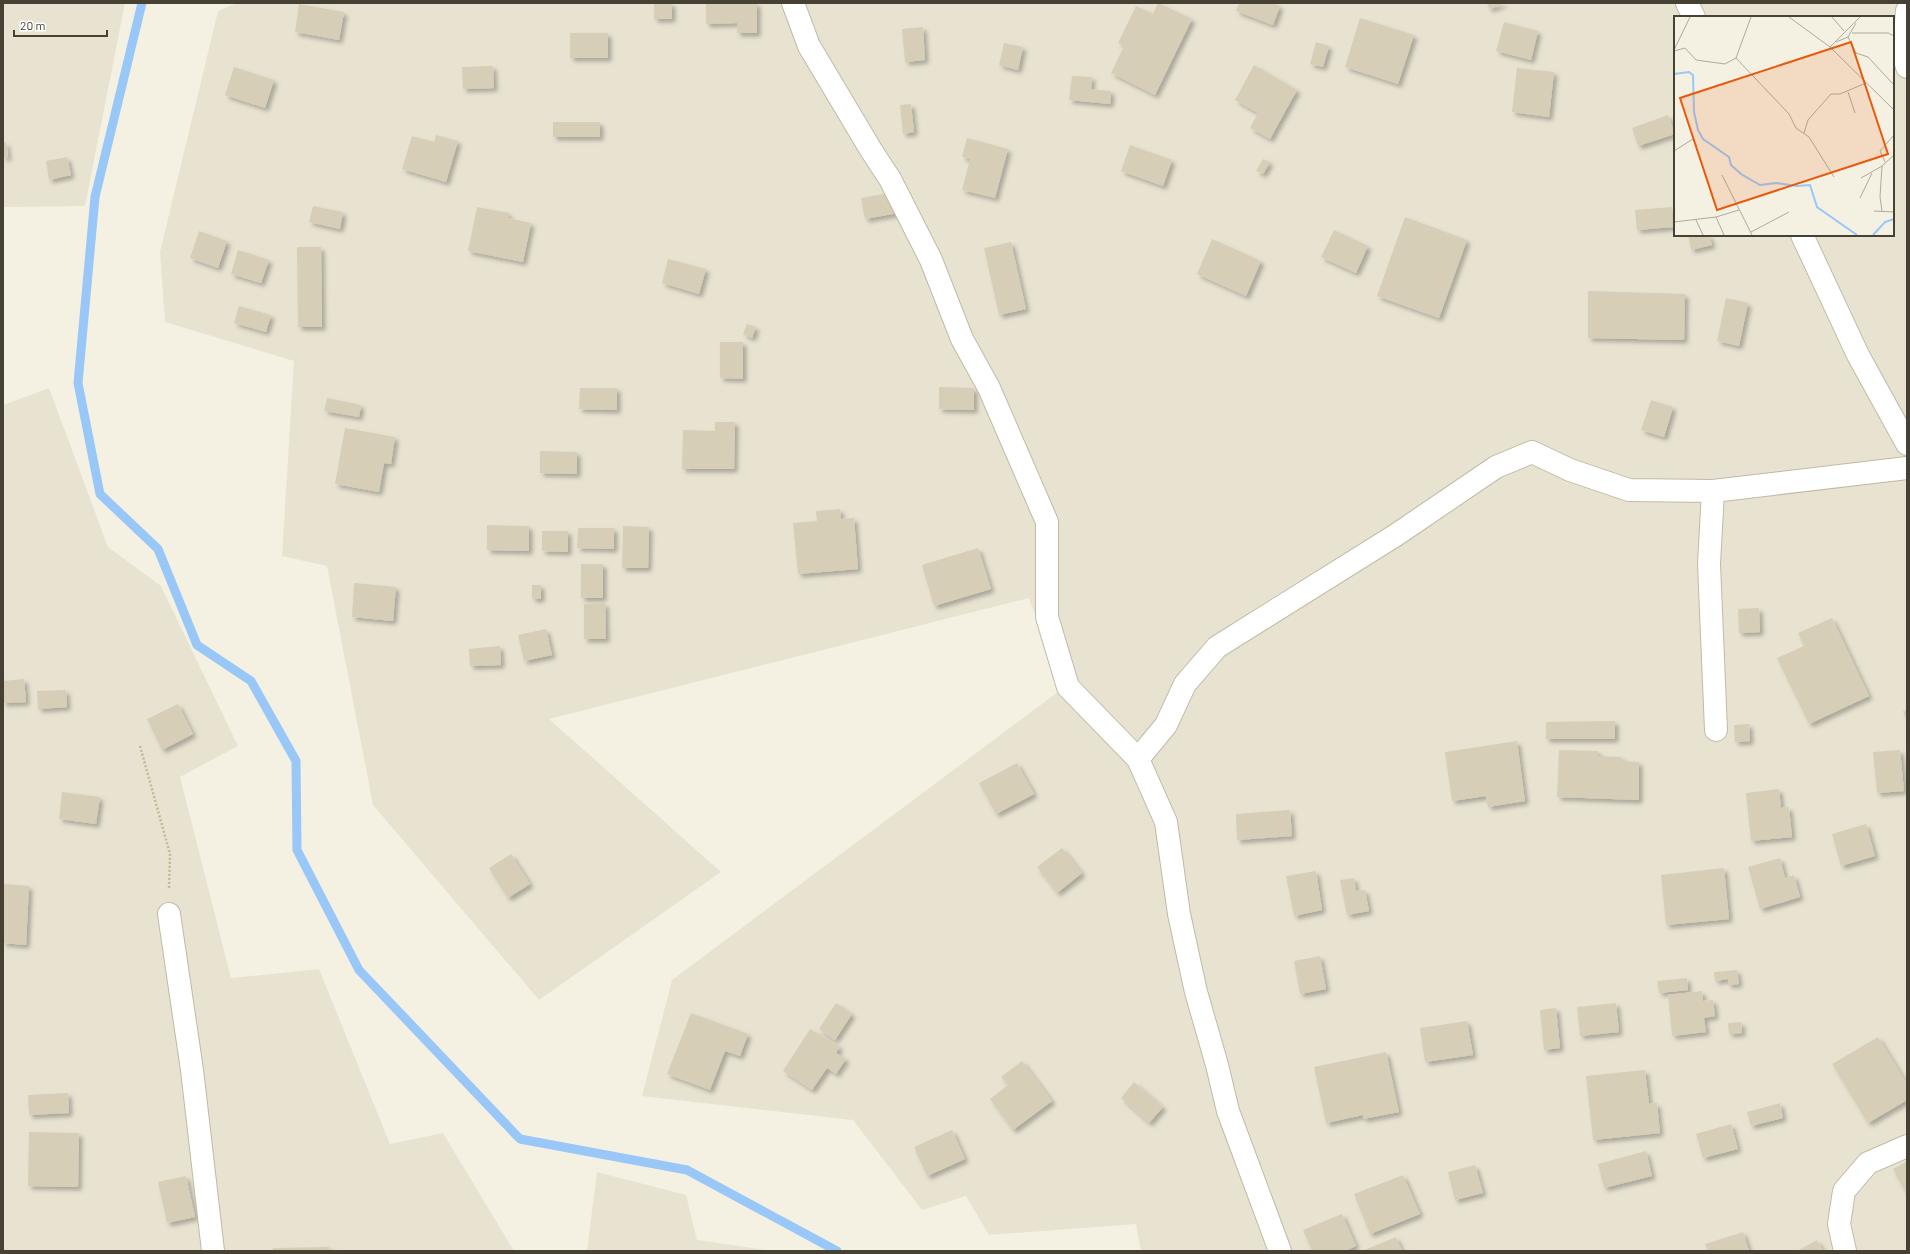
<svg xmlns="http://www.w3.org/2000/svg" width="1910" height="1254" viewBox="0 0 1910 1254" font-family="Barlow,sans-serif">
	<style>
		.residential { fill: #e8e3d1; fill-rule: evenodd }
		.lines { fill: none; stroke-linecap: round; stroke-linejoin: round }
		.stream { stroke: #98c7f8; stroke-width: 9 }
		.building { fill: #d6ceb7; filter: url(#shadow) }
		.minor-casing { stroke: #c0baa5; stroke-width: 24 }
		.path { stroke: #c4b894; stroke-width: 2.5; stroke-dasharray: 2 2; stroke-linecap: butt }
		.minor { stroke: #fff; stroke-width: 22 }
		.inset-river { fill: none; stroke: #98c7f8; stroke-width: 2 }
		.inset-road { fill: none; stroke: #aeab9d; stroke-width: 1 }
		.view { fill: #e8590c; fill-opacity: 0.15; stroke: #e8590c; stroke-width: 2 }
		.inset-edge { fill: none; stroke: #464133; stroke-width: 2 }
	</style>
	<defs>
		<filter id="shadow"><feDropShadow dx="3.5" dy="3.5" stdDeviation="2" flood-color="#0004"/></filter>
	</defs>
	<rect width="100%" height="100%" fill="#f4f1e3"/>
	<path class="residential" d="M3,3H125L85,206L3,207Z
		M237,3H1907V1251H1141L1136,1224L989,1235L966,1196L922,1210L853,1120L642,1096L672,980L1062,689L1029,598L549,719L721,872L539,1000L373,805L327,566L282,556L294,361L165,322L160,252L218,11ZM1675,17H1893V235H1675Z
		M49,388L108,547L161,586L238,746L180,777L231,978L319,969L390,1144L443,1133L514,1251H3V405Z
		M597,1172L686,1195L697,1240L772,1251H587Z"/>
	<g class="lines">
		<path class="stream" d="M142,3L95,197L78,383L100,494L158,549L197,645L251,681L296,761L297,850L359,970L520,1139L687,1170L837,1251"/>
	</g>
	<path class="building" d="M654,3H672V19H654Z
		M706,3H757V33H737V23L706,24Z
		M1158,3L1192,19L1155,95L1111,73L1124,46L1118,43L1136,6L1153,14Z
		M1239,3H1272L1280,6L1273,25L1236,11Z
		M1487,3H1506L1489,9Z
		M299,4L344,12L339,40L295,32Z
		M1360,18L1414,35L1398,84L1345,67Z
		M1504,22L1538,31L1531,60L1496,51Z
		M923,27L925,60L905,62L902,29Z
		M570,33H608V58H570Z
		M1316,42L1329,46L1323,67L1310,64Z
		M1004,43L1023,47L1018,70L999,65Z
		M1254,65L1297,90L1270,139L1250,128L1258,113L1235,100Z
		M493,66L494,88L463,89L462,67Z
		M234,67L274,80L265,108L225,95Z
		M1517,68L1554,72L1549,117L1512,112Z
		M1072,76L1092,77L1091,89L1111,91L1110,104L1069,100Z
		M911,104L914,132L903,134L900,105Z
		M1668,115L1675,134L1638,146L1632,128Z
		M553,122H600V137H553Z
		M436,135L458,141L446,182L402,169L412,136L434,142Z
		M967,138L1008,149L995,198L962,190L970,159L962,157Z
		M6,142L8,157L3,158V143Z
		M1130,145L1172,160L1163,186L1121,171Z
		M67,157L71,175L49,180L46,161Z
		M1263,159L1270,162L1263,174L1256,171Z
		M894,192L898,213L865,219L861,198Z
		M313,206L343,212L340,229L309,222Z
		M477,207L509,213L508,218L531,223L523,262L468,251Z
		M1672,207L1673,227L1637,230L1635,210Z
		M1405,217L1467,240L1439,318L1377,296Z
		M1334,230L1368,246L1356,273L1321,257Z
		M199,231L227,241L218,268L190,258Z
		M1688,235H1709L1712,245L1691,250Z
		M1212,239L1261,261L1246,296L1197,274Z
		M1011,242L1026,309L999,315L984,248Z
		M297,247H321L322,327H298Z
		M238,250L269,260L261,283L231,274Z
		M668,259L706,269L699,294L662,283Z
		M1588,291L1685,294L1684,340L1588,338Z
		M1726,298L1748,303L1739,346L1717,341Z
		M239,306L271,315L266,332L234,323Z
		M747,324L756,327L752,338L743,334Z
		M720,342H743V379L720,378Z
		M939,387L974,388V410L939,409Z
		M580,388H617V410L579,409Z
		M327,398L361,405L359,417L324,411Z
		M1651,400L1673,407L1664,437L1641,430Z
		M715,422H735L734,469H682L683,430L715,431Z
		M345,428L395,437L391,464L384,463L379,492L335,484Z
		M540,451L577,452V474L540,473Z
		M840,509L841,519L854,518L858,569L798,574L793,523L817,521L816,511Z
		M487,525L529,526V551L487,550Z
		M623,526L649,527L648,568H622Z
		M578,528H614V549L577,548Z
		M542,531H568V552L542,551Z
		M978,548L991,589L934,606L922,565Z
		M581,564H603V598H581Z
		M354,583L396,587L393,621L352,617Z
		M532,585H541V599H532Z
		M605,603L606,639H584V604Z
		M1759,608L1760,632L1739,633L1738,609Z
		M1832,618L1869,696L1809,724L1777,658L1804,646L1798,633Z
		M546,629L552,655L524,661L518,635Z
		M500,646L501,665L470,666L469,649Z
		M24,679L26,702L3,703V681Z
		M66,690L67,707L38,709L37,691Z
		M178,704L193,734L162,750L147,719Z
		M1907,710V722L1903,711Z
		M1615,721V739H1546V722Z
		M1749,724L1750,741L1735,742L1734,725Z
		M1517,741L1525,801L1488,807L1486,796L1452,801L1445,752Z
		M1559,750L1598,751V756L1622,757V761L1639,762V800L1557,797Z
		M1900,750L1904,791L1877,793L1873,752Z
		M1017,763L1034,794L996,814L979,783Z
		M1779,789L1781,808L1789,807L1792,837L1751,841L1746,793Z
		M62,792L100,797L96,824L59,819Z
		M1290,810L1292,836L1237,840L1236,814Z
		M1866,824L1875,856L1841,866L1832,834Z
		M1062,848L1082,873L1057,893L1037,867Z
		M511,854L530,884L508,898L489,868Z
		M1780,858L1785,878L1794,875L1800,897L1760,909L1748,867Z
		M1724,868L1729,919L1666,925L1661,875Z
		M1316,871L1322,910L1294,916L1286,876Z
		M1354,878L1356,891L1365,890L1369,911L1347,915L1340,880Z
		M3,884L29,886L26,945L3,943Z
		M1320,956L1326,989L1300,994L1294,961Z
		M1737,970L1739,984L1728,985V979L1715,981L1714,972Z
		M1687,978L1688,990L1659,993L1657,981Z
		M1702,991L1703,1001L1713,1000L1715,1016L1704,1018L1706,1032L1672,1036L1668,995Z
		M836,1003L852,1014L835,1040L819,1029Z
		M1616,1003L1619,1032L1580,1036L1577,1007Z
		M1556,1008L1560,1048L1544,1050L1540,1010Z
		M691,1013L748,1034L740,1056L725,1051L710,1090L667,1074Z
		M1467,1021L1473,1055L1425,1062L1420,1028Z
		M1741,1022L1742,1033L1729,1034L1728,1023Z
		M810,1029L840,1047L836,1053L846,1059L836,1074L827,1068L812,1090L783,1071Z
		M1878,1037L1907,1084V1100L1868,1123L1832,1064Z
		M1386,1052L1399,1112L1363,1119V1115L1326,1123L1314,1067Z
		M1022,1061L1052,1101L1013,1130L990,1099L1008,1085L1001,1077Z
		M1645,1070L1649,1104L1657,1103L1660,1133L1593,1140L1586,1076Z
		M1134,1082L1163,1107L1149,1123L1121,1098Z
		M68,1093L69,1113L29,1115L28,1095Z
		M1780,1103L1783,1118L1751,1126L1747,1112Z
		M1731,1124L1738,1149L1703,1158L1696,1134Z
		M952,1130L965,1159L927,1176L914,1147Z
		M29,1132L79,1133L78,1187L28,1186Z
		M1646,1151L1652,1176L1604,1188L1598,1164Z
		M1907,1161V1195L1893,1169Z
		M1475,1165L1483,1193L1455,1200L1448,1172Z
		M1403,1175L1420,1214L1370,1234L1354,1194Z
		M186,1176L195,1217L167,1223L158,1182Z
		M1342,1214L1356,1246L1345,1251H1312L1303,1230Z
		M1743,1232L1749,1251H1708L1705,1244Z
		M1396,1237L1402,1251H1362Z
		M1817,1240L1823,1251H1797Z
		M329,1247V1251H273V1248Z"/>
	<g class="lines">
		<g class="minor-casing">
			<path id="minor" d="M793,3L809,46L871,150L890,179L931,260L962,339L989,388L1047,522V617L1068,687L1138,759L1166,822L1179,914L1196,992L1217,1065L1228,1111L1280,1251
				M1687,3L1694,17
				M1907,11L1903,53L1907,67
				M1802,235L1858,355L1907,444
				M1713,491L1709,564L1716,730
				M1138,759L1166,725L1185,684L1217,647L1396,535L1496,467L1532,452L1570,470L1629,490L1713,491L1907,468
				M169,914L192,1070L213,1251
				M1845,1251L1839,1224L1844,1191L1868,1163L1907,1146"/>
		</g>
		<path class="path" d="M140,746L170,854L169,888"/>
		<use href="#minor" class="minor"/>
	</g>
	<g transform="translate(1674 16)">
		<rect width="220" height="220" fill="#f4f1e3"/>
		<path class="inset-river" d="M0,58L15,56L19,59L20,96L24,114L29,123L55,141L57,149L67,158L86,169L102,167L123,170L136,169L143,191L183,219M199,219L211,206L220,203"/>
		<path class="inset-road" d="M115,1L156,31L220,94M158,1L170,15M178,17H214L220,20M174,21L182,37L194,41L220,69M162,26L174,21L182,7M156,31L186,1M0,34L16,1M0,35L11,32L22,44L51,48L62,42L77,1M62,42L115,98L122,112L135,121L160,161M174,76L181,97M130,117L134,104L157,78H166L192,67M0,135L19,123M211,146L206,135L220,119M48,159L78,219M187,162L208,150L220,139M186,182L198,157M200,195L220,196M208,195L206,181L208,150M42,201L50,219M22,204L29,219M0,206L42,201L65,194M77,216L115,196"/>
		<path class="view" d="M177,26L214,138L43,194L6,82Z"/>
		<rect width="220" height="220" class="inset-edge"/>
	</g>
	<rect width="1910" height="1254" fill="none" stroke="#464133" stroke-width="8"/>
	<path d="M14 30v6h93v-6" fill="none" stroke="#464133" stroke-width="2"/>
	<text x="20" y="30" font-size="12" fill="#464133" stroke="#ffffff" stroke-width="3" paint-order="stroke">20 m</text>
</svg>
